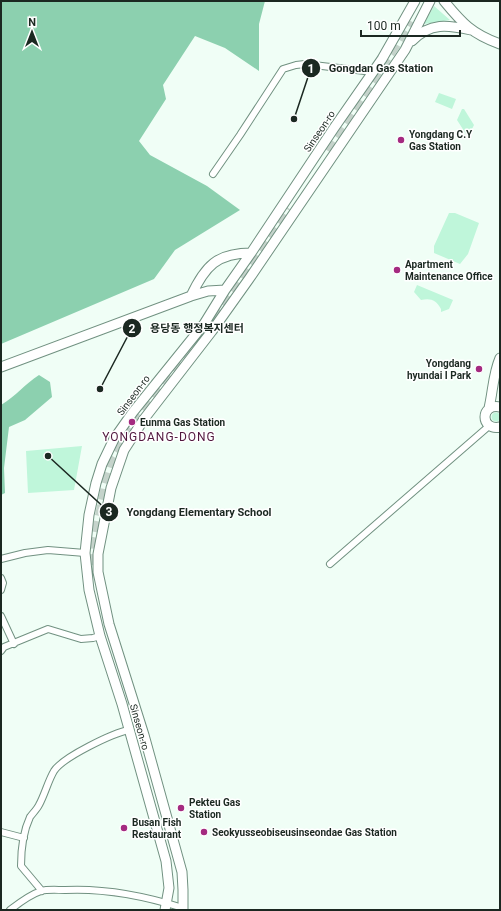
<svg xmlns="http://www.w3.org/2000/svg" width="501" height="911" viewBox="0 0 501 911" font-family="Roboto,'Noto Sans KR',sans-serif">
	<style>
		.green { fill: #bff6da }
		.forest { fill: #8cd0af }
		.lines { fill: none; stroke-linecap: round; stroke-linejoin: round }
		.highway-tunnel { stroke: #c5d3cb; stroke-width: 11; stroke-dasharray: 11 5.5; stroke-linecap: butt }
		.street-casing { stroke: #719181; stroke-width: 8 }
		.secondary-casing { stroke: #719181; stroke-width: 11 }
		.street { stroke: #fff; stroke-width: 6 }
		.secondary { stroke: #fff; stroke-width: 9 }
		.poi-dot { fill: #a42a80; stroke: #fff; stroke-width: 1.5 }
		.labels { text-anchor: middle; stroke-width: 3; stroke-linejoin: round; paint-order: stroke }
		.street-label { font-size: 10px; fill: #1b2821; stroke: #fff }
		.poi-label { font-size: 10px; font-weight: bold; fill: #1b2821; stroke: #fff; text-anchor: start }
		.quarter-label { font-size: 12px; letter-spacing: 1px; fill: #51173e; stroke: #fff }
		.leader { fill: none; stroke: #1b2821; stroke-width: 1.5 }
		.callout-dot { fill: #1b2821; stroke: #fff; stroke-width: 1.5 }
		.mark-label { font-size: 12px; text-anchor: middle; font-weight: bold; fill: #fff }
		.callout-label { font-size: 11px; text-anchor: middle; font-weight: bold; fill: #1b2821; stroke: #fff; stroke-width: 3; stroke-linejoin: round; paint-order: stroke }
	</style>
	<rect width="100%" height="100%" fill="#f0fef6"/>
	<path class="green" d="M434,6L450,20L424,24Z
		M439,93L456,99L452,109L435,102Z
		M462,109H464L474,125L469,135L466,134L457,120Z
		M449,213H455L479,223L468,254L460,264L434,253V246Z
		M417,285L453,300L449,309L441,312V309C436,300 431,298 421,300L414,292Z
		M491.5 417a4.5 4.5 0 1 1 9 0a4.5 4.5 0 1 1-9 0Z
		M82,446L74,490L28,493L26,451Z"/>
	<path class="forest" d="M1,1H265L259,24V71L225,48L195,36L163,85L166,99L139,141L150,155L207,186L240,210L175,250L154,279L1,344Z
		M39,375L50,382L52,397L25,420L9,427L4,468L5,493L1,495V432L2,429L1,405C16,396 25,384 39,375Z"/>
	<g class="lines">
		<path class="highway-tunnel" d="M325,149L395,45L409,20
			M95,565L94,547L107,484L114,459L124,441L291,210"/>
		<g class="street-casing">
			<path id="street" d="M213,174L240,135L283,69L296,65L305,64L373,72
				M1,559L25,553L48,550L85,553
				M330,564L489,426
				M1,578L3,583L1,590
				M1,616L14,644
				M1,651L4,647L48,629L81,639L93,638L100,636
				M1,832L24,838
				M42,891L21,866C21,849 23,832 30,817C33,813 37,809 39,805C45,794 48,781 54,771C63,757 113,733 129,730
				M10,910C19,903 29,895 41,891C48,889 57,890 65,890C105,888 145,896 183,908"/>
		</g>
		<g class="secondary-casing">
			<path id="secondary" d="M444,1C462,23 472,34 500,44
				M412,41C430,22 448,25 471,30
				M191,296C205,266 217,253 251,253
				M1,367L191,296L208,291L225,290
				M500,407C480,403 480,431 500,427
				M489,408C493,391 493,374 500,358
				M165,910L169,888L166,861L122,704L100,636L89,590L85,553L89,515L96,483L102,464L114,439L133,412L204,324L225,290L251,253L334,128L382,59L415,1
				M183,910V890L182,872L144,735L109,624L98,572V554L111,488L124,450L144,419L212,331L249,279L405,50L430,1"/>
		</g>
		<use href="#street" class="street"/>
		<use href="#secondary" class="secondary"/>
	</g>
	<g class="poi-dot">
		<circle cx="401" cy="140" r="4"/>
		<circle cx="397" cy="270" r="4"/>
		<circle cx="479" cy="369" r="4"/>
		<circle cx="132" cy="422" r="4"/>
		<circle cx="181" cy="808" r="4"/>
		<circle cx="124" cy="828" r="4"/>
		<circle cx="204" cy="832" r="4"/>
	</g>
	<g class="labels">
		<g class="street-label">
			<text transform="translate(319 131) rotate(-56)" y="4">Sinseon-ro</text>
			<text transform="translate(133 395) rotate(-53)" y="4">Sinseon-ro</text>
			<text transform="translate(140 727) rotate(74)" y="4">Sinseon-ro</text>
		</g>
		<g class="poi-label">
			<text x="409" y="138">Yongdang C.Y<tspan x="409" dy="12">Gas Station</tspan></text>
			<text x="405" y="268">Apartment<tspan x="405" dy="12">Maintenance Office</tspan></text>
			<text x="471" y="367" text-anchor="end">Yongdang<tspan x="471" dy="12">hyundai I Park</tspan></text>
			<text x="140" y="426">Eunma Gas Station</text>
			<text x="189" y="806">Pekteu Gas<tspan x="189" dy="12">Station</tspan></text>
			<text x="132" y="826">Busan Fish<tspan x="132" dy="12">Restaurant</tspan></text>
			<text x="212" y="836">Seokyusseobiseusinseondae Gas Station</text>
		</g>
		<g class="quarter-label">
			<text x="159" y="441">YONGDANG-DONG</text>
		</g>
	</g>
	<path class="leader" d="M294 119L311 68M100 389L132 328M48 456L109 512"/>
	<g class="callout-dot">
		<circle cx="294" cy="119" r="4"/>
		<circle cx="100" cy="389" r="4"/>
		<circle cx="48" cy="456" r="4"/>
		<circle cx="311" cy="68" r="10"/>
		<circle cx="132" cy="328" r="10"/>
		<circle cx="109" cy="512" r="10"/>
	</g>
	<g class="mark-label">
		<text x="311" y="73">1</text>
		<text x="132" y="333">2</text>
		<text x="109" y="516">3</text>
	</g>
	<g class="callout-label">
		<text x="381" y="72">Gongdan Gas Station</text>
		<text x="197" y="332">용당동 행정복지센터</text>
		<text x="199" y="516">Yongdang Elementary School</text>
	</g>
	<rect width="501" height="911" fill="none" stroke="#1b2821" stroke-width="4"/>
	<g transform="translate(32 32)" stroke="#ffffff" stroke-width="3" paint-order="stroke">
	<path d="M0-3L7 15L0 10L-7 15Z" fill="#1b2821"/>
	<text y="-6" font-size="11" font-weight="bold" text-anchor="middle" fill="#1b2821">N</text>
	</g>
	<path d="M361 30v6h99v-6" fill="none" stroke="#1b2821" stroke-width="2"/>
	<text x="367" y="30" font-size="12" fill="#1b2821" stroke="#ffffff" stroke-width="3" paint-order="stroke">100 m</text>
</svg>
